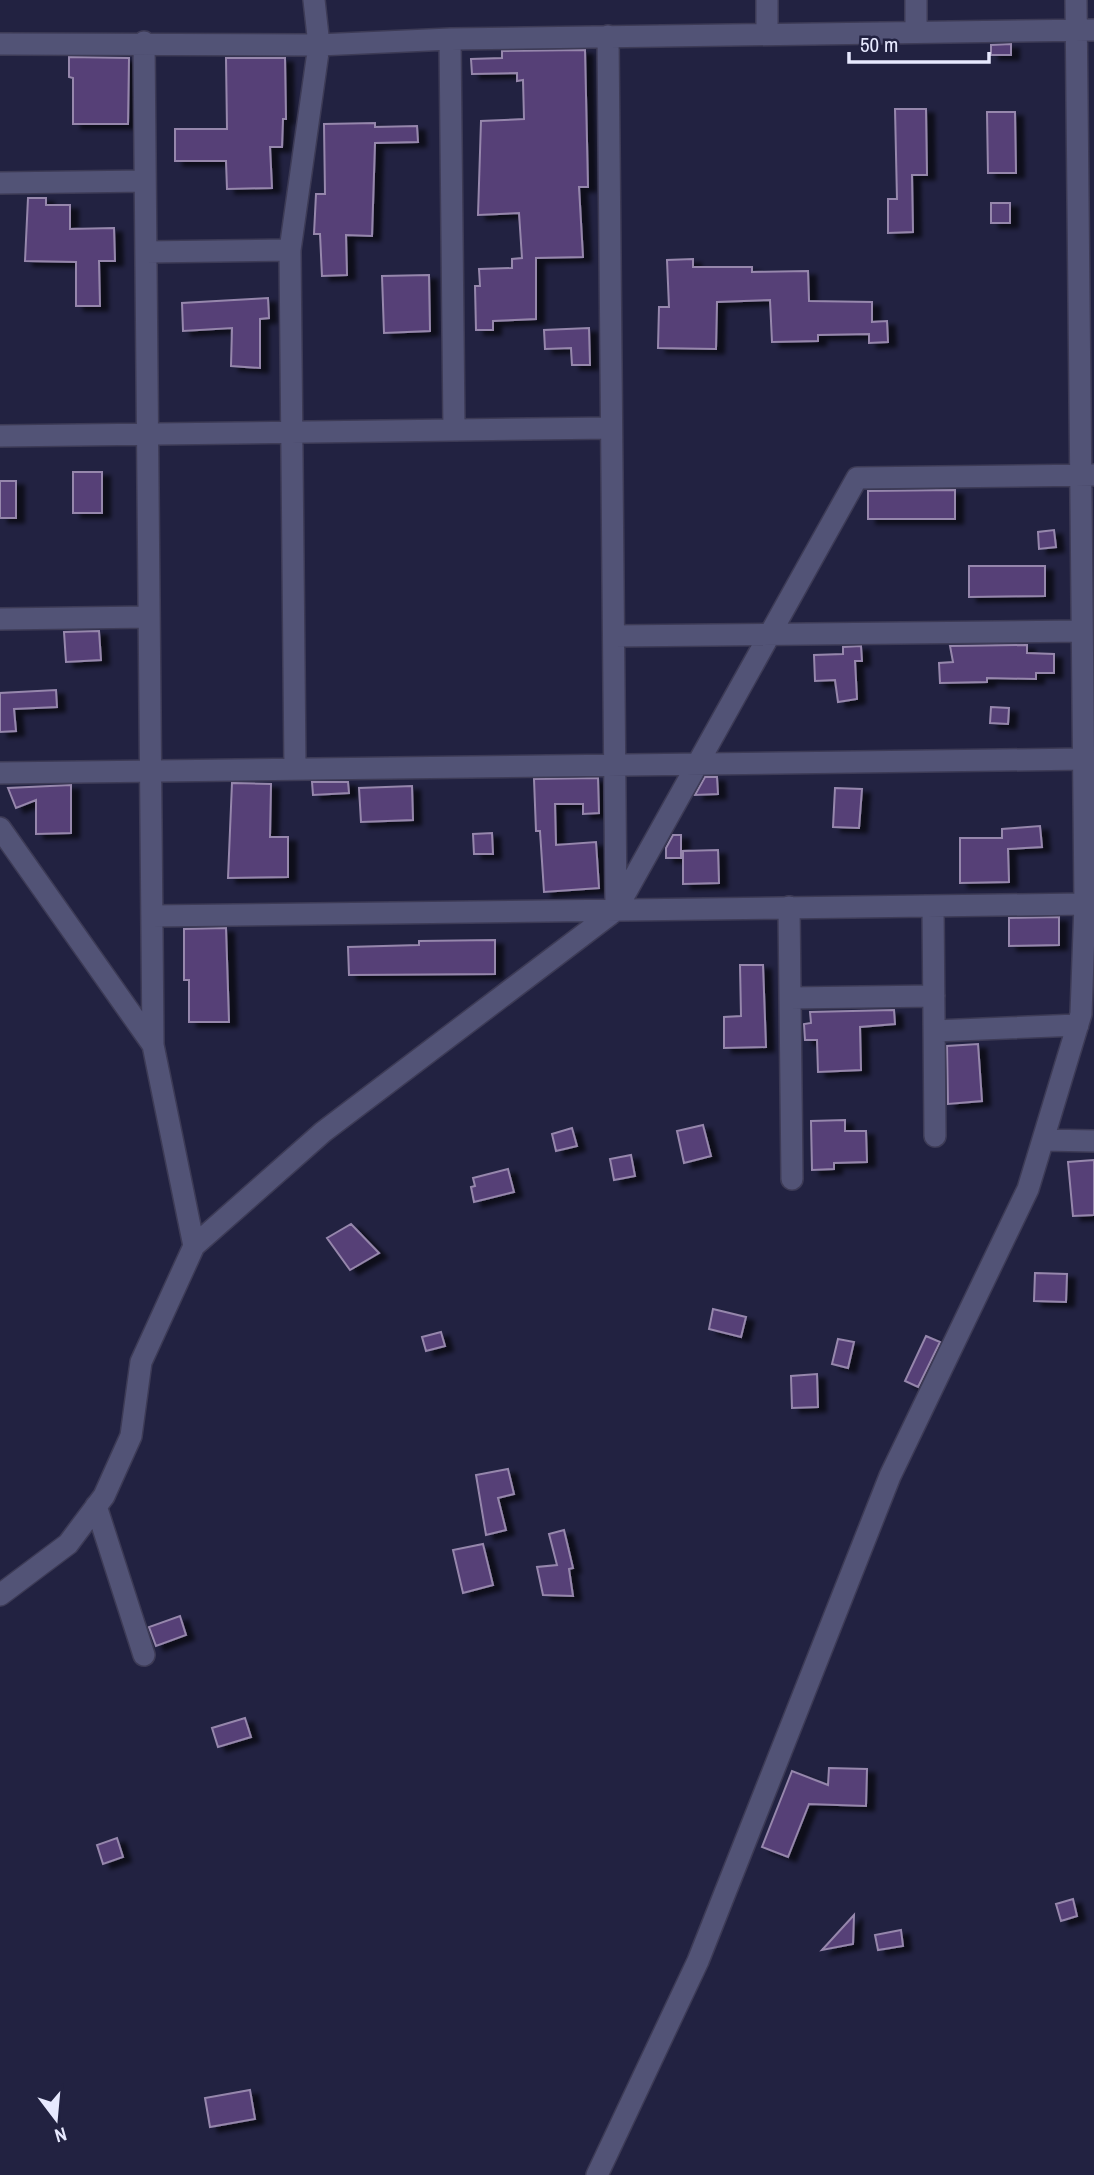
<svg xmlns="http://www.w3.org/2000/svg" width="1094" height="2175" viewBox="0 0 1094 2175" font-family="'Archivo Narrow',sans-serif">
	<style>
		.building { fill: #573f77; stroke: #9687ac; stroke-width: 2; filter: url(#shadow) }
		.lines { fill: none; stroke-linecap: round; stroke-linejoin: round }
		.minor-casing { stroke: #3d3b56; stroke-width: 24 }
		.minor { stroke: #525376; stroke-width: 21 }
	</style>
	<defs>
		<filter id="shadow"><feDropShadow dx="8" dy="4.5" stdDeviation="2" flood-color="#0009"/></filter>
	</defs>
	<rect width="100%" height="100%" fill="#222241"/>
	<path class="building" d="M1011,44V55H991V45Z
		M585,50L588,187H579L583,257L536,258V319L493,321V330H476L475,286H480L479,269L512,268V259L522,258L519,213L478,215L481,121L524,119L523,80L517,81V73L472,74L471,59L502,58V51Z
		M69,57L129,58L128,124H73V78L69,77Z
		M226,58H285L286,119H283L282,147H270L272,188L227,189L226,161H175V129H227Z
		M895,109H926L927,175H912L913,232L888,233V199H897Z
		M987,112H1015L1016,173H988Z
		M375,123V127L417,126L418,142L375,143L372,236L346,235L347,275L322,276L320,234H314L316,194H325L324,124Z
		M28,198H46V205H70V229L114,228L115,261H99L100,306H76V262L25,261Z
		M991,203H1010V223H991Z
		M693,259V267H752V272L808,271L809,301L872,302V322L887,321L888,342L869,343V334L818,335V341L772,342L770,300L717,302L716,349L658,348L659,307H669L667,260Z
		M429,275L430,331L384,333L382,276Z
		M268,298L269,318L260,319V368L231,366L232,328L183,331L182,303Z
		M589,328L590,365H572L571,348L545,349L544,330Z
		M73,472H102V513H73Z
		M0,481H16V518H0Z
		M955,490V519H868V491Z
		M1054,530L1056,547L1039,549L1038,532Z
		M969,566H1045V596L969,597Z
		M99,631L101,660L66,662L64,632Z
		M1027,645V653L1054,654V673H1036V679L987,678V682L940,683L939,663L953,662L950,646Z
		M861,646L862,661H855L857,699L838,702L835,680L815,681L814,655L843,654V647Z
		M56,690L57,707L14,709L16,731L0,732V693Z
		M991,707L1009,708L1008,724L990,723Z
		M705,777H717L718,794L695,795Z
		M598,778L599,813L583,814V804H555L556,845L596,842L599,888L544,892L540,831H536L534,779Z
		M312,782H348L349,793L313,795Z
		M232,783L271,784L270,837H288V877L228,878Z
		M71,785V833L36,834V800L16,808L8,788Z
		M412,786L413,820L361,822L359,788Z
		M835,788L862,789L859,828L833,827Z
		M1040,826L1042,847L1008,849L1009,882L960,883V838H1002V829Z
		M492,833L493,854H474L473,834Z
		M673,835H681V858H666V848Z
		M718,850L719,883L683,884V851Z
		M1059,917V945L1009,946V918Z
		M226,928L229,1022H189V980H184V929Z
		M495,940V974L349,975L348,947L419,945V941Z
		M740,965H763L766,1047L724,1048V1017L741,1016Z
		M894,1010L895,1024L860,1027L861,1070L818,1072L817,1040H805L804,1024L811,1023L810,1012Z
		M978,1044L982,1101L948,1104L947,1046Z
		M845,1120V1131H866L867,1162L834,1163V1169L812,1170L811,1121Z
		M703,1125L711,1156L684,1163L677,1131Z
		M572,1128L577,1146L556,1151L552,1134Z
		M631,1155L635,1176L614,1180L610,1159Z
		M1094,1160V1215L1073,1216L1068,1162Z
		M508,1169L514,1192L474,1202L471,1187L475,1186L473,1178Z
		M351,1224L379,1253L350,1270L327,1238Z
		M1035,1273L1067,1274L1066,1302L1034,1301Z
		M713,1309L746,1317L741,1337L709,1329Z
		M441,1332L445,1346L426,1351L422,1337Z
		M926,1336L940,1342L918,1387L905,1381Z
		M838,1339L854,1342L848,1368L832,1364Z
		M817,1374L818,1407L792,1408L791,1376Z
		M508,1469L514,1494L498,1498L506,1530L486,1535L476,1475Z
		M564,1530L573,1568L569,1569L573,1596L543,1595L537,1567L557,1565L549,1534Z
		M483,1544L493,1585L463,1593L453,1550Z
		M180,1616L186,1635L156,1646L149,1627Z
		M245,1718L251,1737L218,1747L212,1728Z
		M829,1768L867,1769L866,1806L809,1804L788,1857L762,1847L792,1771L828,1785Z
		M117,1838L123,1857L103,1864L97,1845Z
		M1073,1899L1077,1916L1061,1921L1056,1904Z
		M854,1915L853,1944L822,1950Z
		M901,1930L903,1946L878,1950L875,1935Z
		M250,2090L255,2119L210,2127L205,2098Z"/>
	<g class="lines">
		<g class="minor-casing">
			<path id="minor" d="M767,0V34
				M916,0V32
				M608,36L616,908
				M450,39L454,430
				M144,42L153,1045L194,1246
				M0,44L319,45L450,39L1094,30
				M0,183L145,181
				M146,252L290,250
				M0,436L611,428
				M0,619L149,617
				M614,636L1082,631
				M295,769L290,250L319,45L314,0
				M0,773L1084,759
				M0,828L153,1045
				M933,906L935,1136
				M789,907L792,1179
				M152,916L1085,904
				M790,998L934,996
				M935,1031L1078,1025
				M1044,1140L1094,1141
				M96,1506L144,1655
				M0,1595L68,1544L104,1496L131,1436L141,1362L194,1246L323,1132L616,910L857,478L1094,475
				M597,2175L698,1961L890,1476L1028,1189L1081,1014L1085,904L1076,0"/>
		</g>
		<use href="#minor" class="minor"/>
	</g>
	<g transform="translate(56 2119) rotate(164)" stroke="#222241" stroke-width="5" paint-order="stroke">
	<path d="M0-5L12 26L0 18L-12 26Z" fill="#e7e9fe"/>
	<text y="-10" font-size="19" font-weight="bold" text-anchor="middle" fill="#e7e9fe">N</text>
	</g>
	<path d="M849 52v10h140v-10" fill="none" stroke="#e7e9fe" stroke-width="3.5"/>
	<text x="860" y="52" font-size="21" fill="#e7e9fe" stroke="#222241" stroke-width="5" paint-order="stroke">50 m</text>
</svg>
